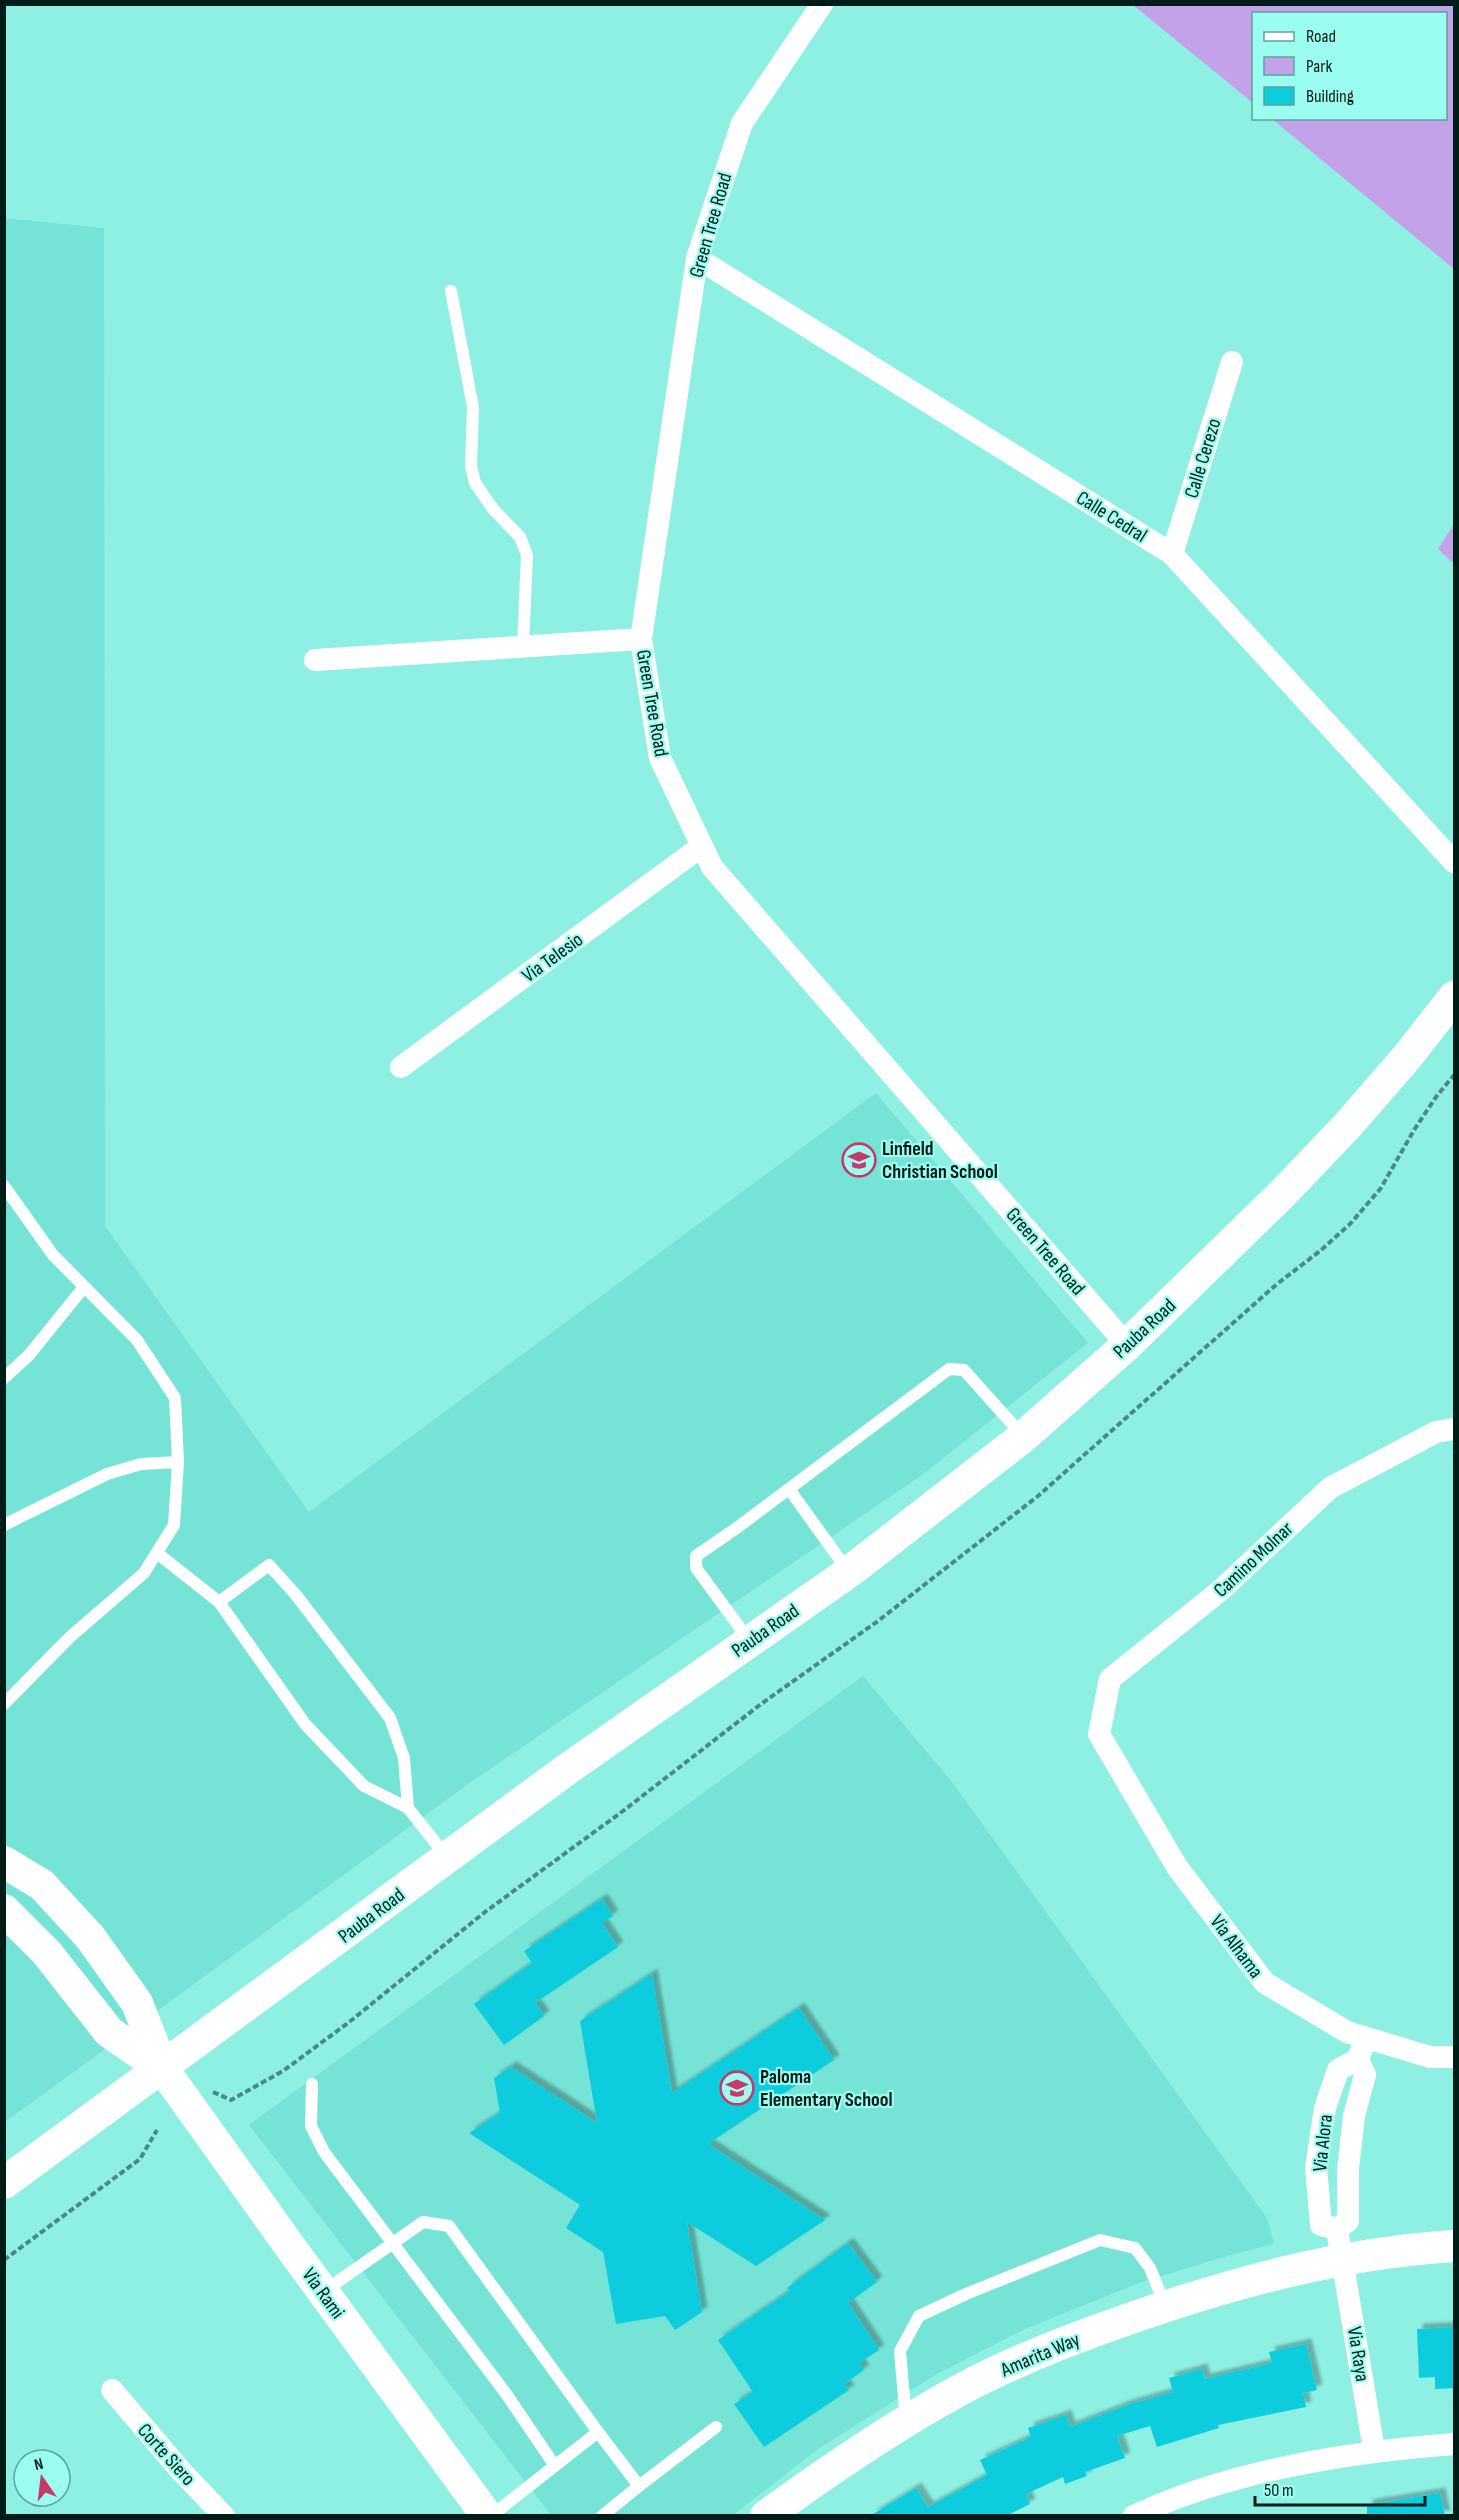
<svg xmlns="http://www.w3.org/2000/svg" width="1459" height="2520" viewBox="0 0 1459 2520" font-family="'Sofia Sans Condensed',sans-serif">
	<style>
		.built { fill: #75e3d6 }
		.green { fill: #c3a2ea }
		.building { fill: #0dccdd; filter: url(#shadow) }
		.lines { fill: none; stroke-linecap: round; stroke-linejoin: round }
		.path { stroke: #498a82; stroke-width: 4; stroke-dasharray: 6 3; stroke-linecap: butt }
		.lane { stroke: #fff; stroke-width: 12 }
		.street { stroke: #fff; stroke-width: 22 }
		.secondary { stroke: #fff; stroke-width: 32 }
		.labels { text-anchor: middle; stroke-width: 4.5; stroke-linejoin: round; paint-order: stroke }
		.street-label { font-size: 20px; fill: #001c19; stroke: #9bfdf0 }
		.poi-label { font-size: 20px; font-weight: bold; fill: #001c19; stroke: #9bfdf0; text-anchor: start }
	</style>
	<defs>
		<filter id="shadow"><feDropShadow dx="5.5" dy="-5.5" stdDeviation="1.5" flood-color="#0004"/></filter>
	</defs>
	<rect width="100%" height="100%" fill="#8df0e3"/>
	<path class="built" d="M4,218L104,228L105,1226L309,1512L876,1093L1088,1343L922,1475L471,1782L5,2122Z
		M863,1676L952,1782L1267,2218L1274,2244L1223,2257L1139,2283L1025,2329L935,2375L818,2449L733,2515H551L249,2125Z"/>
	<path class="green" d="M1133,5H1454V269L1272,119L1446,118V14H1254L1253,103Z
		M1454,524V564L1438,549Z"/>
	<path class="building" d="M602,1899L613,1916L602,1923L618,1947L535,2003L544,2016L504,2045L474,2004L532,1963L524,1951Z
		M652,1974L672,2093L799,2008L834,2060L708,2144L825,2220L756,2266L687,2222L702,2312L675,2330L665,2316L616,2324L603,2252L566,2228L580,2205L469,2133L500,2113L494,2078L511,2067L597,2123L580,2021Z
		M848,2243L877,2282L848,2303L879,2350L859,2363L864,2370L844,2384L849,2390L764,2447L734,2404L753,2392L718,2340L790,2291L787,2288Z
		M1455,2327V2388L1435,2389V2377L1419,2378L1417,2329Z
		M1306,2344L1317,2390L1303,2393L1306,2407L1218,2425L1219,2428L1157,2447L1150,2426L1117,2436L1125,2458L1085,2472L1087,2476L1065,2484L1063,2477L1026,2494L1030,2504L1006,2516H870L916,2488L928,2507L987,2475L980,2460L1031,2437L1028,2428L1066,2415L1070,2427L1127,2405L1173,2392L1169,2378L1202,2369L1205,2379L1272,2363L1269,2352Z
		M1440,2493L1445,2516H1367V2505Z"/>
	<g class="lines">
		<path class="path" d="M213,2092L231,2100L283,2071L348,2023L485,1912L623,1811L761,1704L878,1621L1038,1496L1277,1284L1320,1251L1351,1223L1381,1188L1414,1130L1436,1097L1454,1075
			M4,2260L140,2159L157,2130"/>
		<path class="lane" d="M451,291L473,407L471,466L475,483L493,509L520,537L527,555L523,646
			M4,1186L53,1255L137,1340L175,1398L178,1462L174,1525L144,1573L70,1637L4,1704
			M4,1378L29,1355L84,1287
			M789,1489L848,1571
			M4,1525L107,1474L141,1464L178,1462
			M157,1553L219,1602L305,1724L364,1786L408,1808L446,1856
			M219,1602L269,1565L296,1595L390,1718L404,1758L408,1808
			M749,1640L696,1568V1556L738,1527L949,1369L964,1370L1023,1436
			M312,2084L311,2126L324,2152L507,2395L555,2466
			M323,2292L423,2222L449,2226L598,2432L491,2516
			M906,2420L900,2351L919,2316L966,2294L1100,2240L1135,2248L1150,2268L1165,2305
			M598,2432L639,2486L716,2427
			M602,2516L639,2486"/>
		<path class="street" d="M822,4L742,123L697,258L641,639L660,758L712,867L1127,1345
			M697,258L1172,554L1454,862
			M1172,554L1232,362
			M315,660L641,639
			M401,1067L702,846
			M1454,1429L1436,1432L1330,1488L1221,1590L1110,1679L1099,1734L1177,1867L1265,1983L1347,2032L1430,2057H1454
			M1337,2229L1374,2450
			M1337,2229L1321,2225L1316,2168L1325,2108L1338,2070L1358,2059L1366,2038
			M1337,2229L1348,2221V2169L1354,2116L1365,2075L1358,2059
			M112,2390L181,2471L224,2516
			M1134,2516C1231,2470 1348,2452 1454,2444"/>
		<path class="secondary" d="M4,1862L42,1885L90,1937L137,2003L163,2069L291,2248L487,2516
			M4,1910L47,1953L109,2032L163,2069
			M4,2183L566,1770L849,1572L1023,1437L1127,1345L1283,1193L1347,1126L1407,1057L1454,997
			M766,2516C829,2470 892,2427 960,2390C1012,2362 1068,2340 1123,2321C1231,2283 1340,2253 1454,2246"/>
	</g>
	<defs>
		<g id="school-ring" transform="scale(1.725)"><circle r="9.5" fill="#9bfdf0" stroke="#c63968" stroke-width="1.5"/><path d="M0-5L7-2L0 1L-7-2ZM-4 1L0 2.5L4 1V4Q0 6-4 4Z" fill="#c63968"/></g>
	</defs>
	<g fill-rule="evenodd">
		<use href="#school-ring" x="859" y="1160"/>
		<use href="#school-ring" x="737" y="2088"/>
	</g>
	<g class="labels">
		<g class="street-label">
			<text transform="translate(710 225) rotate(-74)" y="7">Green Tree Road</text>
			<text transform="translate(1202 458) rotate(-73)" y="7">Calle Cerezo</text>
			<text transform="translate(1112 516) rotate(32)" y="7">Calle Cedral</text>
			<text transform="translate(653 703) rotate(80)" y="7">Green Tree Road</text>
			<text transform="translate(552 957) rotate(-36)" y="7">Via Telesio</text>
			<text transform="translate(1046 1251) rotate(49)" y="7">Green Tree Road</text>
			<text transform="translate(1144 1328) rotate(-43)" y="7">Pauba Road</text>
			<text transform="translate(1253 1559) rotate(-43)" y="7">Camino Molnar</text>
			<text transform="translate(765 1630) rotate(-35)" y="7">Pauba Road</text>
			<text transform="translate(371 1915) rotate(-37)" y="7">Pauba Road</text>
			<text transform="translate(1237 1946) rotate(53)" y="7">Via Alhama</text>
			<text transform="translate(1322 2143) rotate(-84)" y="7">Via Alora</text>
			<text transform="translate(324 2293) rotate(54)" y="7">Via Rami</text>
			<text transform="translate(1040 2354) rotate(-23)" y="7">Amarita Way</text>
			<text transform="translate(1359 2354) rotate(81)" y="7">Via Raya</text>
			<text transform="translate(167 2454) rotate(48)" y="7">Corte Siero</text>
		</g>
		<g class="poi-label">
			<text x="882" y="1155">Linfield<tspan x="882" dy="23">Christian School</tspan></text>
			<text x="760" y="2083">Paloma<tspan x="760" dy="23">Elementary School</tspan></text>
		</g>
	</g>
	<rect width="1459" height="2520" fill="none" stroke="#001c19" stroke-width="12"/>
	<rect x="1252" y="12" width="195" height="108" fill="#9bfdf0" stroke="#5da39a" stroke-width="1.5"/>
	<rect x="1264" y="32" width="30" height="9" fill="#ffffff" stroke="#5da39a" stroke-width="1.5"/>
	<text x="1306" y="42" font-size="18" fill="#001c19">Road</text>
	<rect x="1264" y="57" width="30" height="18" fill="#c3a2ea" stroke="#5da39a" stroke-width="1.5"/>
	<text x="1306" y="72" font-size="18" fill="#001c19">Park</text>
	<rect x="1264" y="87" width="30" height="18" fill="#0dccdd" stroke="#5da39a" stroke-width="1.5"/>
	<text x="1306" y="102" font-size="18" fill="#001c19">Building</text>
	<g transform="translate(42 2478) rotate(346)"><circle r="28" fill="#9bfdf0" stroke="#5da39a" stroke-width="1.5"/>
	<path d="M0-4.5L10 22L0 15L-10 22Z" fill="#c63968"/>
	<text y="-9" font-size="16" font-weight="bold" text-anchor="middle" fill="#001c19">N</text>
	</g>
	<path d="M1255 2496v9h170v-9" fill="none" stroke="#001c19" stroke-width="3"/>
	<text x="1264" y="2496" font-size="18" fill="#001c19" stroke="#9bfdf0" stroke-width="4.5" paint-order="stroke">50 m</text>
</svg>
